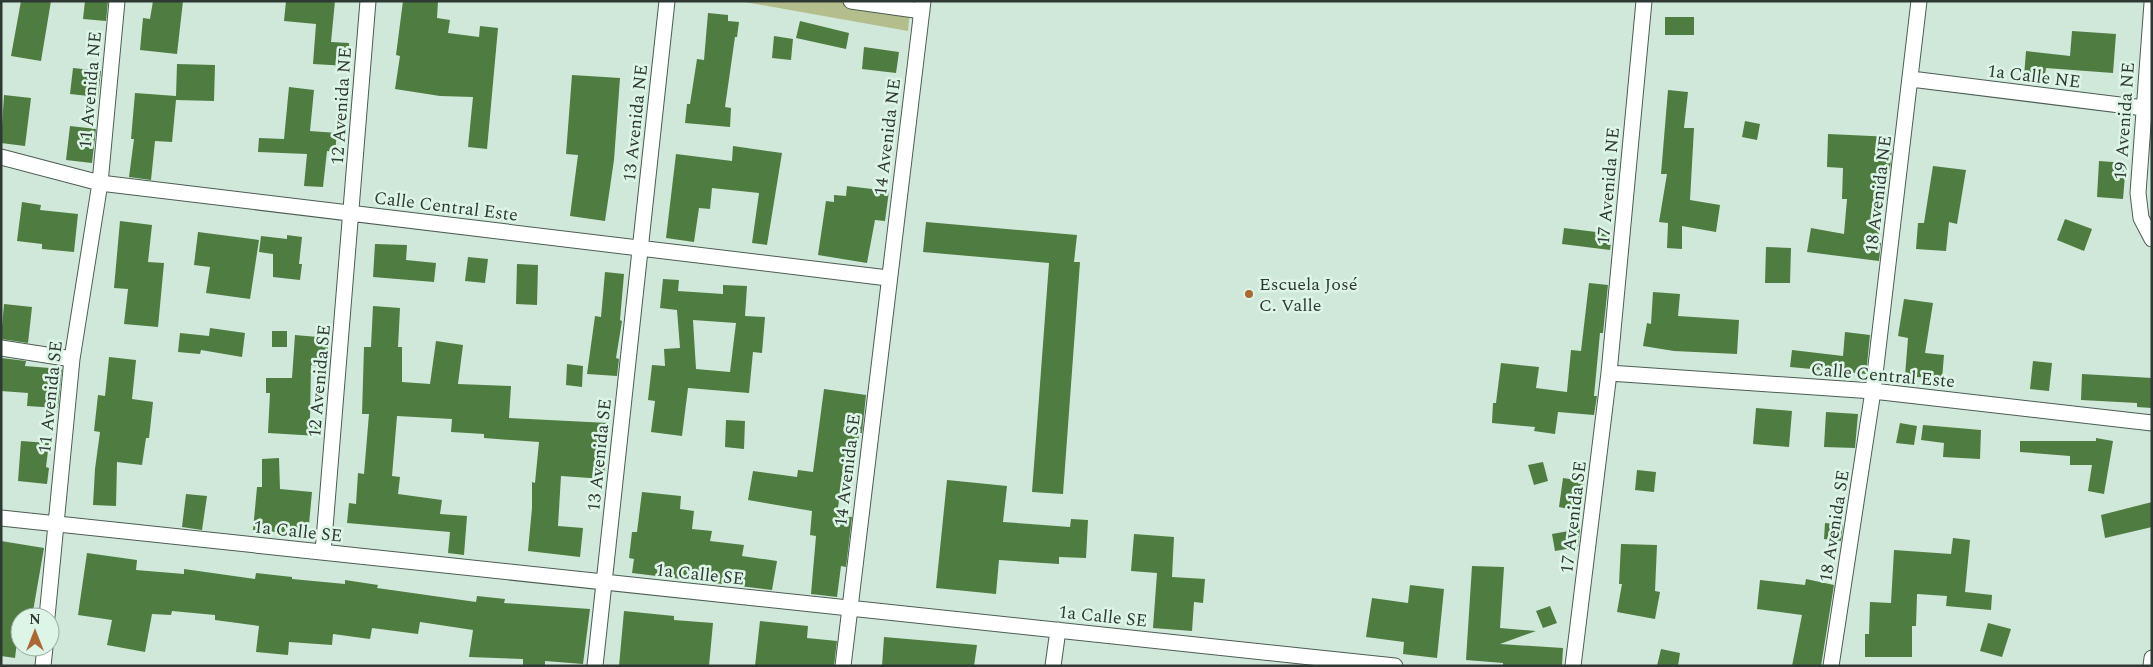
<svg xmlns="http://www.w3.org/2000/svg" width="2153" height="667" viewBox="0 0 2153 667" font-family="Spectral,serif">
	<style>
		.green { fill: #b4be8d }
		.building { fill: #4f7c40; fill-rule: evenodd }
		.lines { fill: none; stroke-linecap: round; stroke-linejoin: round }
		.street-casing { stroke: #4a5e52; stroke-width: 17 }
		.street { stroke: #fff; stroke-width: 15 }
		.poi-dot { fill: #aa6834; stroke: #ddf5e6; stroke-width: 2 }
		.labels { text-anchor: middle; stroke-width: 5; stroke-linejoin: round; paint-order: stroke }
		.street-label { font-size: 18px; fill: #2f3933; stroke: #ddf5e6 }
		.poi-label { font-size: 18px; fill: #2f3933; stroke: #ddf5e6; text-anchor: start }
	</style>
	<rect width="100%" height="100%" fill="#d0e8d9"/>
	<path class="green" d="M739,1H911L908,31Z"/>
	<path class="building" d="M21,1H51L41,61L11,56Z
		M85,1H108L106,21L83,19Z
		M153,1H183L177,54L140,50L143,18L150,19Z
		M286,1H335L331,42L349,43L348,66L313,64L316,24L284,21Z
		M403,1H438L437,18L450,20L448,33L479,37L480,26L498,28L487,149L468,147L473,97L440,96L395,89L400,56L396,55Z
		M708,13L728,15V21L739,22L737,37H735L725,107L731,108L730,127L685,123L687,104H690L697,59L704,60Z
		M1665,17H1694V35H1665Z
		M800,21L849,33L846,49L796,38Z
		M2072,31L2116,34L2113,73L2046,68L2044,80L2024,77L2026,51L2070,56Z
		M774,36L793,39L791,60L772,58Z
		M864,47L899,52L896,73L862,69Z
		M177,64L215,65L214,101L176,100L172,142L155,141L151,180L129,177L134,139H131L135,93L176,96Z
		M73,68L101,71L98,97L70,94Z
		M572,75L620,78L614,160L605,221L570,216L578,155L566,154Z
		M289,87L314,90L310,131L337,133L335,152L327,151L323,187L304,186L307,154L258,152L259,138L284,139Z
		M1668,90L1688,92L1684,128H1694L1690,200L1720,205L1716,232L1682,226V249L1667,248L1668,223L1659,222L1667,174H1661Z
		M4,95L31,98L25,146L1,143Z
		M1745,121L1760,124L1757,140L1742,137Z
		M70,126L96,129L92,163L66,160Z
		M1828,134L1893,137L1890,170H1888L1886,201H1881L1878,243H1881L1879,261L1807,252L1811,228L1844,234L1847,199H1842L1843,168L1827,167Z
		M733,146L782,153L767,245L752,243L759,193L712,188L710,209L699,208L694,242L666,238L676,154L732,161Z
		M2099,161L2126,163L2123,199L2097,197Z
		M1933,166L1966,170L1957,224L1949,222L1946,251L1916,249L1918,223H1924Z
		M847,186L889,191L885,221L875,220L867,263L818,255L826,201L834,202V195L846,196Z
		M22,202L41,205L40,210L78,214L74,252L42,249V244L17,241Z
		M2065,219L2092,229L2084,251L2057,240Z
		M120,221L152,225L148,262L164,263L158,327L124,324L128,289L114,288Z
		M926,222L1077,235L1074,262H1080L1063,494L1032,492L1049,263L923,252Z
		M1564,228L1612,234L1610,250L1562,244Z
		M198,232L259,240L250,299L206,293L210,267L194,265Z
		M287,235L302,237L299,264H302L300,280L273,277V254L259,252L261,236L287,239Z
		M375,244L407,245L406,260L436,263L434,282L373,277Z
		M1766,247L1791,248L1790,283H1765Z
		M468,257L488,259L485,283L465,281Z
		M517,264L538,265L537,305L516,304Z
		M605,272L624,274L620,320L622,321L616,358L619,359L617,376L587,374L595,316L601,317Z
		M663,279L679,280L678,291L723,294V285L747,286L745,316L765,317L762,353L753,352L749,393L688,388L682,436L651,432L655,401L648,400L652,365L665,366L664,349L680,348L677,310L660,308ZM693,320L736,323L730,372L696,369Z
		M1589,283L1608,285L1603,333H1600L1594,396H1597L1594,415L1558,412L1555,434L1534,431L1535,427L1492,423L1493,403H1496L1501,363L1539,367L1536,388L1567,392L1571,350L1581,351Z
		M1653,292L1680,294L1678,316L1739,320L1737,354L1674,351L1643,346L1647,323L1651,324Z
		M1904,299L1933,303L1925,353L1944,355L1942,379L1905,376L1908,338L1898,336Z
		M4,304L32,307L28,343L1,339Z
		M373,306L400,308L398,347H402V382L430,384L436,341L463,345L458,384L511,386L509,418L608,423L604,479L561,476L558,526L583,528L580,557L528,551L532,508V482L535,483L539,442L484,438V434L451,432L452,419L397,416L392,476L400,477L398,494L442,500L440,514L467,516L464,555L448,553L450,532L347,523L349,503L356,504L358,473L364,474L369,414H362L364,347H371Z
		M210,328L245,333L242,357L201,350L200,354L178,352L180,333L209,336Z
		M272,331H287V347H272Z
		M1845,332L1870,335L1866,374L1790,367L1792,350L1843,356Z
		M295,335L329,338L326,367L311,365L310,419L319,420L318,436L268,433L270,393H266V378H292Z
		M109,357L136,360L132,399L153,402L149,438H146L142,465L117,462L116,506L93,505L95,469L100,432L94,431L98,395L105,396Z
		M1,358L26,361L25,366L62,369L58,408L27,406L28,393L1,391Z
		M2033,361L2052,363L2049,391L2030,389Z
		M567,364L583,366L582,387L566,385Z
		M2082,374L2152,378V408L2137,407V403L2081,400Z
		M824,389L866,395L862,433H859L857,454L845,452L837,516L852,517L846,567L841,566L837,597L811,594L816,536L810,535L812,511L748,500L753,471L797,477L798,470L813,472Z
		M1756,408L1792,411L1789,447L1753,444Z
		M1826,412L1858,414L1855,448L1824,447Z
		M726,420L745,421L744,449L725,447Z
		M1900,423L1917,426L1914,445L1896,443Z
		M1923,425L1981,430L1980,459L1943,457L1944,443L1921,440Z
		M2096,438L2113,441L2104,494L2088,491L2092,465H2070V456L2020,452V441H2096Z
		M21,441L49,443L46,467L49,468L47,484L18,481Z
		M279,458L280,489L312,492L308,535L253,530L257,487H262V459Z
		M1543,462L1548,481L1534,485L1528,465Z
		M1637,470L1656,472L1654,492L1635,490Z
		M1563,478L1583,481L1579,511L1559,507Z
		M947,480L1007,486L1003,522L1070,527L1071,519L1088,520L1086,558L1059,557V564L999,560L996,594L936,588Z
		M642,492L681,496L680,509L694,511L692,529L712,531L710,541L744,545L742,556L777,561L772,590L632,573L634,559L629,558L632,532H637Z
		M186,494L207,496L202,530L182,527Z
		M2152,502V527L2105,538L2101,515Z
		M1825,523L1843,525L1841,541L1824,539Z
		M1580,529L1578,547L1555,551L1552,534Z
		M1134,534L1174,537L1172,577L1205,579L1203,603L1194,602L1192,631L1153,628L1157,573L1131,571Z
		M1953,538L1970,540L1965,592L1992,595L1991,610L1946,606L1947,596L1917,594L1916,626H1912V657H1865V634H1869L1870,602L1891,603L1894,550L1951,554Z
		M1,541L44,548L32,617H20L15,658L1,656Z
		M1621,544L1657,545L1655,591L1660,592L1655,619L1617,612L1622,584H1619Z
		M87,553L137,560L136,570L184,574V569L255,579L256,573L292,577V579L345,584V580L378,585L377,588L476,602L477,596L505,599L504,603L590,609L583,664L545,661V666H523V659L469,657L473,630L420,622L418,634L372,628L370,639L333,634L332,645L289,642L288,655L256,652L259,626L215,620V615L172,611L171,615L152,614L145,652L107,645L112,620L78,615Z
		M1472,566L1504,567L1500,628L1536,631L1500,644L1563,648L1562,666H1503V663L1466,660Z
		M1806,579L1834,585L1821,666H1792L1802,615L1757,609L1760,580L1805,585Z
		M1410,585L1444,589L1437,658L1403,654L1404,642L1366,637L1372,598L1408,603Z
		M1550,606L1557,623L1543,628L1536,611Z
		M624,611L674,616V620L713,623L709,666H619Z
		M760,621L808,626L807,638L837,641L834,666H755Z
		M1988,623L2011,629L2002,657L1980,651Z
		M884,637L977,645L974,666H882Z
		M1661,649L1680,653L1678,666H1657Z"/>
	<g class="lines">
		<g class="street-casing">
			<path id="street" d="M851,1L922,11
				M2152,3L2138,193L2141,218L2152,239
				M1911,79L2152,109
				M1,157L100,183L888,278
				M1,348L72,359
				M1609,373L1873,391L2152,423
				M1,518L1395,666
				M323,552L368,1
				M47,617L72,359L100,183L117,1
				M43,666L45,647
				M595,666L667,1
				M843,666L923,1
				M1053,666L1058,630
				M1573,666L1609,373L1644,1
				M1831,666L1873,391L1919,1
				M2151,666L2152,658"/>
		</g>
		<use href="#street" class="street"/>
	</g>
	<circle class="poi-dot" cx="1249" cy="294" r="5"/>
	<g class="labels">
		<g class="street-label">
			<text transform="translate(2034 76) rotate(7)" y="6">1a Calle NE</text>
			<text transform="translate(90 90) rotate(-85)" y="6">11 Avenida NE</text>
			<text transform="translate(341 106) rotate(-86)" y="6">12 Avenida NE</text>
			<text transform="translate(2124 121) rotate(-86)" y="6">19 Avenida NE</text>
			<text transform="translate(635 123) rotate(-84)" y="6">13 Avenida NE</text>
			<text transform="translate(887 137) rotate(-83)" y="6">14 Avenida NE</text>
			<text transform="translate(1608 186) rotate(-85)" y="6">17 Avenida NE</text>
			<text transform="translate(1878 194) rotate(-83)" y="6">18 Avenida NE</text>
			<text transform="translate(446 206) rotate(7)" y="6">Calle Central Este</text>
			<text transform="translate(1883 375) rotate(5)" y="6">Calle Central Este</text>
			<text transform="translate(319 381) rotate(-85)" y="6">12 Avenida SE</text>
			<text transform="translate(50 397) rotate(-84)" y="6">11 Avenida SE</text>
			<text transform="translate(599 455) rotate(-84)" y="6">13 Avenida SE</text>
			<text transform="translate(847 470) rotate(-83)" y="6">14 Avenida SE</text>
			<text transform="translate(1573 517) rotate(-83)" y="6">17 Avenida SE</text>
			<text transform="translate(1834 526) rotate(-81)" y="6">18 Avenida SE</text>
			<text transform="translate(298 531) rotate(6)" y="6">1a Calle SE</text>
			<text transform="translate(700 574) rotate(6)" y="6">1a Calle SE</text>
			<text transform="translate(1103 616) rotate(6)" y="6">1a Calle SE</text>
		</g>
		<g class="poi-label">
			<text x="1259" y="290">Escuela José<tspan x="1259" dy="21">C. Valle</tspan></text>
		</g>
	</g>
	<rect width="2153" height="667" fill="none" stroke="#2f3933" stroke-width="5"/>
	<g transform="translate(35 632)"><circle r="24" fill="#ddf5e6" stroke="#97aa9e"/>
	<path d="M0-4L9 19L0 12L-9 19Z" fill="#aa6834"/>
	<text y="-8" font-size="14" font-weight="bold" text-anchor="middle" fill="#2f3933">N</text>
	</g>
</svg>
